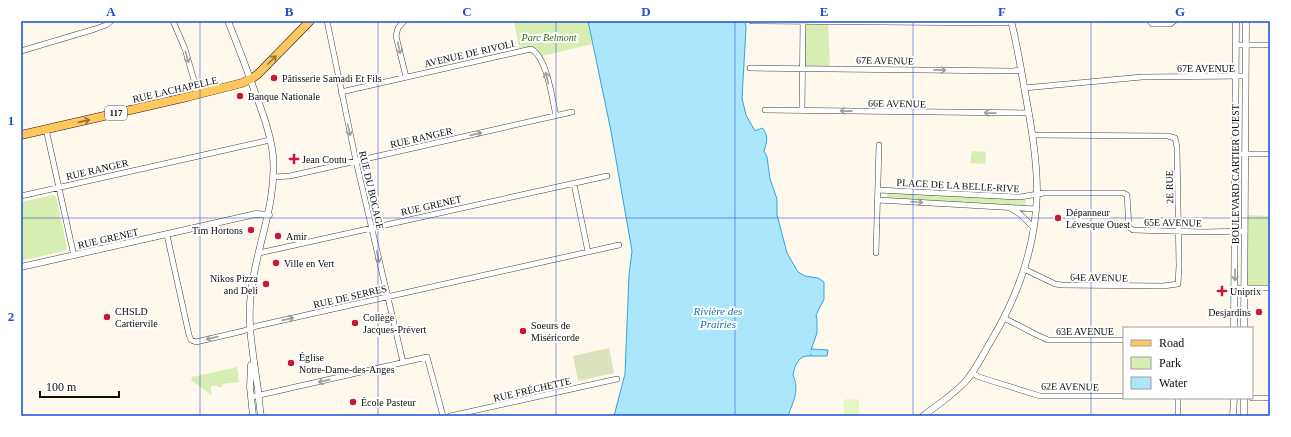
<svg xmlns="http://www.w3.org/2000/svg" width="1291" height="437" viewBox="0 0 1291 437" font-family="'Times New Roman',serif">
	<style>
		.green { fill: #d7edb2 }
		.cemetery { fill: #dae3bc }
		.pitch { fill: #e8f4c5 }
		.water { fill: #ace6fc; stroke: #2ca7da }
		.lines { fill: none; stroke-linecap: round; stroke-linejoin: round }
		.minor-casing { stroke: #404040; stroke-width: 6 }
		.tertiary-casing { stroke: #404040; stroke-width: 7 }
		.primary-casing { stroke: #1e1e1e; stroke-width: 9 }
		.minor { stroke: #fff; stroke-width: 5 }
		.tertiary { stroke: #fff; stroke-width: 6 }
		.primary { stroke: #ffc75d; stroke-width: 8 }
		.oneway { stroke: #9e9e9e }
		.oneway2 { stroke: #927339 }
		.grid { fill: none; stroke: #1d4ed8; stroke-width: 1; stroke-opacity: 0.55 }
		.poi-dot { fill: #ca1833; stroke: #fff; stroke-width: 1.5 }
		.labels { text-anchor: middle; stroke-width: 4; stroke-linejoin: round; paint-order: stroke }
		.shield { fill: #fff; stroke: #565656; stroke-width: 1 }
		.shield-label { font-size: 9px; font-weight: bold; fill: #0d0d0d }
		.park-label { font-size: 10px; font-style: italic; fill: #316b17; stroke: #fff }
		.street-label { font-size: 10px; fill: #0d0d0d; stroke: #fff }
		.poi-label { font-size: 10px; fill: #0d0d0d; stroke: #fff; text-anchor: start }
		.water-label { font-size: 11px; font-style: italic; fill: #0b75aa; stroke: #fff }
		.neatline { fill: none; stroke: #1d4ed8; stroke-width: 1.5 }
		.grid-label { font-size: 13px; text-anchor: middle; font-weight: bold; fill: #1d4ed8 }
	</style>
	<rect width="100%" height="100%" fill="#fff9ed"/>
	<path class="green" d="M514,21H588L592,44L542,56C534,44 532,46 519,48Z
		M803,22H828L830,69L803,68Z
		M972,151L986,152L985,164L970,163Z
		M888,193L1023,199L1026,200V203L1023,206L890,199L887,197Z
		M53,195L56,196L67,248L64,251L21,261V202Z
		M1245,215L1270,216V288H1245Z
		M237,367L239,382L222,384V387H218L217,385L211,386V395L191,380L192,377Z"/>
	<path class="cemetery" d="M609,348L614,373L578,381L573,356Z"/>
	<path class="pitch" d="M859,398V416H844L843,402L846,399L858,400Z"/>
	<path class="water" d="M588,21H745L746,28L742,98L746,115L755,131L762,128C769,135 767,142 764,151L767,157L770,179L777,199V215L787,253L798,272L805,276L818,278L824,282V299L816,315L817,320V333L811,350L812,349L828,350L827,356H811V354L810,356C798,355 795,365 793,375C800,391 793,401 788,416H614L625,374L629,275L632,251L611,131Z"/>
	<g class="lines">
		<g class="minor-casing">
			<path id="minor" d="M173,21L185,49L198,94
				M327,21L356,161L403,362
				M404,21L398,28L396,36L406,77
				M752,21L1001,23L1011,22
				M1150,21L1152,24H1170L1174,21
				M1236,45H1270
				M21,51L95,29L106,25L111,21
				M750,68L1013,71L1021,70
				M1024,88L1142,77L1245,76
				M341,92L531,49C547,57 552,98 556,116
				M765,110L1029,113
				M802,111L803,21
				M46,129L74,256
				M1235,154H1270
				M274,177L290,176L572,112
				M574,184L588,252
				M878,190L1020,197L1044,193H1123L1127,195L1129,227L1133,230L1205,232L1245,231
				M21,196L270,140
				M878,200L1036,209
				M1010,208L1020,214L1033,227
				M167,235L189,335L191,340L196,342L243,331L257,326L619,245
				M259,253L607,176
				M876,253L879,145
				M1024,269L1055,284L1062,285L1163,286L1178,284L1179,266L1177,147L1175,138L1168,136L1032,135
				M1235,288H1270
				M1004,318L1037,335L1048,340H1124
				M972,373L979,377L1040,396H1124
				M251,397L427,357L443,416
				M1252,398H1270
				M450,416L617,379
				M1178,416V398"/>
		</g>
		<g class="tertiary-casing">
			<path id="tertiary" d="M228,21C238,46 248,72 257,98C264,116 271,136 273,156C277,204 256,246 251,293C247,323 253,353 257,383C259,394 259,405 261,416
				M21,267L256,214L269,215
				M1234,328L1236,21
				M1244,328L1246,21
				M251,365L250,387L253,416
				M923,416C937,405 953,395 965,382C976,370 983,354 991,341C1018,296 1036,244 1037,192C1037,158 1031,125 1025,92C1021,69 1017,44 1011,21
				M1233,416L1234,398
				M1244,416V398"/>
		</g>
		<g class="primary-casing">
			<path id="primary" d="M21,135L187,97L242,83L251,79L258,74L310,21"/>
		</g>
		<use href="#minor" class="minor"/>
		<use href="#tertiary" class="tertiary"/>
		<use href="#primary" class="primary"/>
	</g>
	<defs><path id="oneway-shaft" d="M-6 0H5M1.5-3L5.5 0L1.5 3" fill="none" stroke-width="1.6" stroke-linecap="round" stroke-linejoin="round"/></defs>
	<g class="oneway">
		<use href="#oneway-shaft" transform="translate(399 48) rotate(77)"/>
		<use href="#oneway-shaft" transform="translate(187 57) rotate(74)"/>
		<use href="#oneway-shaft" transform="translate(940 70) rotate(1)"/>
		<use href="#oneway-shaft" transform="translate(547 78) rotate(-103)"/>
		<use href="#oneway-shaft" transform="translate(846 111) rotate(-179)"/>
		<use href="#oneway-shaft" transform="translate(990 113) rotate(-179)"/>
		<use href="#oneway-shaft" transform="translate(349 130) rotate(78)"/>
		<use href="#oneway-shaft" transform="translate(476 134) rotate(-13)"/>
		<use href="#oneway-shaft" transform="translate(917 202) rotate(3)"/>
		<use href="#oneway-shaft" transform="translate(378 257) rotate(78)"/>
		<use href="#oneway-shaft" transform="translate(1235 275) rotate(90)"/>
		<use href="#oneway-shaft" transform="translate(288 319) rotate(-13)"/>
		<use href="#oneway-shaft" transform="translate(212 338) rotate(167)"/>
		<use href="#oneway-shaft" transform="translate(324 381) rotate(167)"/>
	</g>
	<g class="oneway2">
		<use href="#oneway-shaft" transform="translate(272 60) rotate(-45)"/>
		<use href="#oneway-shaft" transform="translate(84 121) rotate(-13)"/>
	</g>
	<path class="grid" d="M200,21V416M378,21V416M556,21V416M735,21V416M913,21V416M1091,21V416M21,218H1270"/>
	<g class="poi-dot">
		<circle cx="274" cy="78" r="4"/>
		<circle cx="240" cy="96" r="4"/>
		<path d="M292 153h4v4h4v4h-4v4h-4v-4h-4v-4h4z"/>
		<circle cx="1058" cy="218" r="4"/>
		<circle cx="251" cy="230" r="4"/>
		<circle cx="278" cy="236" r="4"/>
		<circle cx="276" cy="263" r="4"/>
		<circle cx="266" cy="284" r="4"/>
		<path d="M1220 285h4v4h4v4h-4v4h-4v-4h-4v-4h4z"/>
		<circle cx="1259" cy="312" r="4"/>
		<circle cx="107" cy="317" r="4"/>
		<circle cx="355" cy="323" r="4"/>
		<circle cx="523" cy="331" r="4"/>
		<circle cx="291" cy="363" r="4"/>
		<circle cx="353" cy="402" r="4"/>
	</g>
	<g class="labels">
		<rect class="shield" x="105" y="106" width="22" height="14" rx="3"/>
		<g class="shield-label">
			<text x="116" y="116">117</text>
		</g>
		<g class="park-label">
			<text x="549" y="41">Parc Belmont</text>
		</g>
		<g class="street-label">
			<text transform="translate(469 53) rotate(-13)" y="4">AVENUE DE RIVOLI</text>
			<text transform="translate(885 60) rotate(1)" y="4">67E AVENUE</text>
			<text x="1206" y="72">67E AVENUE</text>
			<text transform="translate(175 89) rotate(-13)" y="4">RUE LACHAPELLE</text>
			<text transform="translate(897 103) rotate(1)" y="4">66E AVENUE</text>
			<text transform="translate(421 137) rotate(-13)" y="4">RUE RANGER</text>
			<text transform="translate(97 169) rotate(-13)" y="4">RUE RANGER</text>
			<text transform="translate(1235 174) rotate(-90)" y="4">BOULEVARD CARTIER OUEST</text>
			<text transform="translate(958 185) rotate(3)" y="4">PLACE DE LA BELLE-RIVE</text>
			<text transform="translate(1169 187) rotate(-91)" y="4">2E RUE</text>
			<text transform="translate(372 190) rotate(77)" y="4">RUE DU BOCAGE</text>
			<text transform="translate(431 205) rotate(-13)" y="4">RUE GRENET</text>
			<text transform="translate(1173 222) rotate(1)" y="4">65E AVENUE</text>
			<text transform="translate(108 238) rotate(-13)" y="4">RUE GRENET</text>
			<text transform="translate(1099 277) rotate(1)" y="4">64E AVENUE</text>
			<text transform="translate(350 296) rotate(-13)" y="4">RUE DE SERRES</text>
			<text x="1085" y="335">63E AVENUE</text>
			<text transform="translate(1070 386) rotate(1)" y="4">62E AVENUE</text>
			<text transform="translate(532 389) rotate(-13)" y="4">RUE FRÉCHETTE</text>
		</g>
		<g class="poi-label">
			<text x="282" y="82">Pâtisserie Samadi Et Fils</text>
			<text x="248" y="100">Banque Nationale</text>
			<text x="302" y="163">Jean Coutu</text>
			<text x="1066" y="216">Dépanneur<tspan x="1066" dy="12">Lévesque Ouest</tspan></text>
			<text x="243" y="234" text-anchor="end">Tim Hortons</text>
			<text x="286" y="240">Amir</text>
			<text x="284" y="267">Ville en Vert</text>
			<text x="258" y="282" text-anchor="end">Nikos Pizza<tspan x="258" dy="12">and Deli</tspan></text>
			<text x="1230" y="295">Uniprix</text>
			<text x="115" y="315">CHSLD<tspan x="115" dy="12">Cartiervile</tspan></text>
			<text x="1251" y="316" text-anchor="end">Desjardins</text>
			<text x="363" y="321">Collège<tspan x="363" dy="12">Jacques-Prévert</tspan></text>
			<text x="531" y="329">Soeurs de<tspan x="531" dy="12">Miséricorde</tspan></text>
			<text x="299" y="361">Église<tspan x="299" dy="12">Notre-Dame-des-Anges</tspan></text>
			<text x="361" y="406">École Pasteur</text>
		</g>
		<g class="water-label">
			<text x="718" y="315">Rivière des<tspan x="718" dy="13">Prairies</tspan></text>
		</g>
	</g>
	<rect width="1291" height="437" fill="none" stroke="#ffffff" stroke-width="44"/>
	<rect x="1123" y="327" width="130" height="72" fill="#ffffff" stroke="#9e9e9e"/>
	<rect x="1131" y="340" width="20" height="6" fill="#ffc75d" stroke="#9e9e9e"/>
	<text x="1159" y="347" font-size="12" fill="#0d0d0d">Road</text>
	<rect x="1131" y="357" width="20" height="12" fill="#d7edb2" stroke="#9e9e9e"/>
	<text x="1159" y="367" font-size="12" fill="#0d0d0d">Park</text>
	<rect x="1131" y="377" width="20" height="12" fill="#ace6fc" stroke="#9e9e9e"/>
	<text x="1159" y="387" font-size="12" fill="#0d0d0d">Water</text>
	<path d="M40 391v6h79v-6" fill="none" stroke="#0d0d0d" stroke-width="2"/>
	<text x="46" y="391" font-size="12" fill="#0d0d0d" stroke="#ffffff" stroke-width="3" paint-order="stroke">100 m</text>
	<rect x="22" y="22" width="1247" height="393" class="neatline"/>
	<g class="grid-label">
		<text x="111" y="16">A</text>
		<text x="289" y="16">B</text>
		<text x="467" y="16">C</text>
		<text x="646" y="16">D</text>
		<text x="824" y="16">E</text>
		<text x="1002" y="16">F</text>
		<text x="1180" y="16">G</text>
		<text x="11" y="125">1</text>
		<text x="11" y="321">2</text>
	</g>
</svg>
